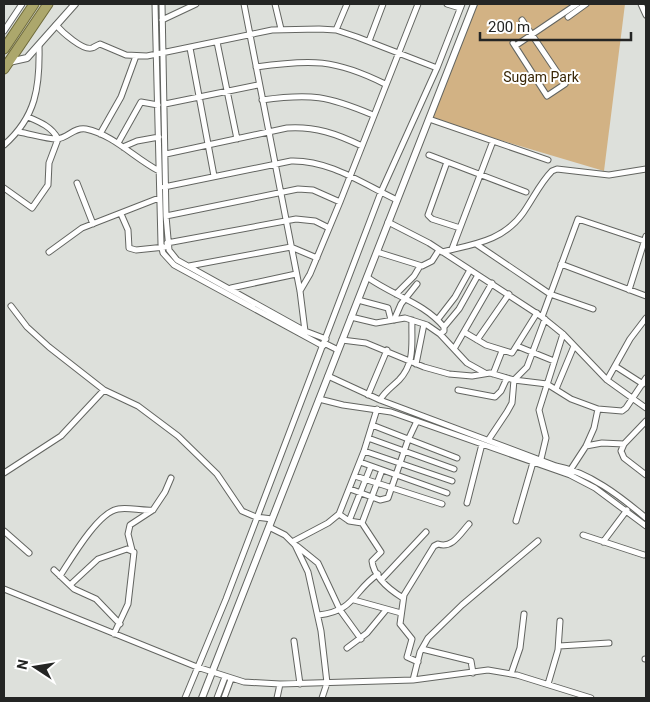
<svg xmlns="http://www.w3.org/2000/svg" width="650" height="702" viewBox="0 0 650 702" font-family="Roboto,sans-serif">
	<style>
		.green { fill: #d2b284 }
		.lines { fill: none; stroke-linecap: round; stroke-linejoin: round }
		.minor-casing { stroke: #636561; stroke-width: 7 }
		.tertiary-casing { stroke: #636561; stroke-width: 8 }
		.trunk-casing { stroke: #6f6b3b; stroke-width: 11 }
		.minor { stroke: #fff; stroke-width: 5 }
		.tertiary { stroke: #fff; stroke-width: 6 }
		.trunk { stroke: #aca76c; stroke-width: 9 }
		.labels { text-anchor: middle; stroke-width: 4; stroke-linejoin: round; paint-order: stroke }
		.park-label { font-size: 14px; fill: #3a2707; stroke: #fff }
	</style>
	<rect width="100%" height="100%" fill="#dde0db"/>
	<path class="green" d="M474,4H625L604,171L429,119Z"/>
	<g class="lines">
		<g class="minor-casing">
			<path id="minor" d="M155,4L161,244L163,253L174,265L323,346
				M162,4L166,216L169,250L177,260L305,331L326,339
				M244,4L300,291L305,331
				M275,4L281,29
				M447,4L460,8
				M641,4L646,15
				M568,17L586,4
				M162,20L196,4
				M56,25C62,32 83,51 92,48C95,47 97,45 100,44L126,55L147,56L272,30L319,29L336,30L357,37L437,68
				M336,30L347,4
				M4,31L22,4
				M369,41L383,4
				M217,42L237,139
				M513,43L547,96L565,84L522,20
				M515,46L577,4
				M190,48L214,176
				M256,67C311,59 335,59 385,84
				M262,100C311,93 328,96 373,115
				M165,104L258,85
				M429,119L548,160
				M19,132C31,134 45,139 57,139C68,138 74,127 86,129C114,135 134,158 159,171
				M100,134L121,97L136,56
				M118,143L141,102L158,105
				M4,145C36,117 40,87 39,46
				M123,147L137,141L159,137
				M166,154L287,128C315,126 337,134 362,146
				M429,155L526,192
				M447,162L428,215L432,219L460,228
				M77,183L93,224
				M164,187L291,161C330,160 363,184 397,200
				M4,188L32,208L48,185L49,163L58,139C52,127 40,122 28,117
				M121,214L128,230L129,248L136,250L165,247
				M166,216L298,189L313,190L340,202
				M388,222L429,243L542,317L563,334L607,380L646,408
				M167,243L296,219L315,221L329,228
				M476,244L550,294L593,309
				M452,249L493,141
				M49,252L82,228L159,198
				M377,252L422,266L432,261L439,250
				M442,252C474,244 503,241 523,213C533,199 540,183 552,171L557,169L609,175L646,169
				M561,264L646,296
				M189,266L291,247L317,258
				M367,277C393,296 423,302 444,327V331L440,334
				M231,288L296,274
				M629,290L646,236
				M300,291L310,274L340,202L418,4
				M396,294L414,276L420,266
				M358,300L388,308L391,320
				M11,306L27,327L49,347L104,390L138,406L178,436L217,474L242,511L256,517L272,519
				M351,317L376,323L405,318L427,325L440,334L467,363L485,373
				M542,317L578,219L644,241
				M438,319L455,297L470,270
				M394,320L401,304L417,284
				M444,327L459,309L478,275
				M464,332L486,345L512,353L537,313
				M342,340L366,343L424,367L449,374L472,376L490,373L514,380L547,384L571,399L598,409
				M477,340L509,294
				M324,343L338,350
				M517,346L554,361
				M454,349L492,283
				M416,364L424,324
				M615,366L643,384
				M493,374L502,351
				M328,376L380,400L556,466C589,472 620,496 646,518
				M607,380L630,339L646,318
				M556,389L574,346
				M458,390L495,397L501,391L507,378
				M368,395L387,350
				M319,399L343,405L391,412L570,475L595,488L646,526
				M380,400C385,391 392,387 399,380C416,362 411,342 412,320
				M646,421L624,444L621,451L624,458L646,475
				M372,425L457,458
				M368,438L454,469
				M489,439L507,412L512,403L514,380L527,367L545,319
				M586,446L602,443L624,444
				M364,451L452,481
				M541,459L546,438L539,410L563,334
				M360,462L447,493
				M571,469L586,446L594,428L598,409L622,411L626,408L646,378
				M4,473L61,436L104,390
				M355,476L442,504
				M350,489L380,500L388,498L408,440L417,421
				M467,503L482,444
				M339,514L349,521L362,523L382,470
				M349,521L371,466
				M516,521L534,459
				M362,523L381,552L372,561C374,578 390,590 403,598
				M269,527L285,535L295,545L308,572L321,631L327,683L322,698
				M4,531L29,553
				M583,535L644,555
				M292,542L328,523L339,514L364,451L377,409
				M603,542L627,510
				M297,546L318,563L340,610L361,639
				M132,550L128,534L130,525L153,510L165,492L171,478
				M54,570L74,589L96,599L120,624
				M60,576C71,559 98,512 118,509C129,507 141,511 153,510
				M381,580L426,532
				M70,585L98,559L127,549L134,552L128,604L114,634
				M4,589L197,667L244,682L280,684L413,680L488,670L517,675L591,698
				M354,600L401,613
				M319,615C355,611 353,591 378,574
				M294,641L300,684
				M559,646L609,643
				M347,648L367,633L386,610
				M422,649L471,661L473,673
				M645,659H646
				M418,662L407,657L412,639L400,624L404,595L434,546L438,544C452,549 460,534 469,524
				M511,674L520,648L524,614
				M413,680L420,652L428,638L462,605L538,541
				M548,684L558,650L560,621
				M185,698L226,599L381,192L437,68L462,4
				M217,698L225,677
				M224,698L231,679
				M277,698L280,684"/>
		</g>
		<g class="tertiary-casing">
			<path id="tertiary" d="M9,62L27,58L75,4
				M202,698L474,4"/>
		</g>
		<g class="trunk-casing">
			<path id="trunk" d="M4,49L34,4
				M4,69L48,4"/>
		</g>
		<use href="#minor" class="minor"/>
		<use href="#tertiary" class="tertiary"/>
		<use href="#trunk" class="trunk"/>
	</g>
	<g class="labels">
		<g class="park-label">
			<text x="541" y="82">Sugam Park</text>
		</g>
	</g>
	<rect width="650" height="702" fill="none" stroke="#242524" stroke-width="10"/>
	<g transform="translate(35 667) rotate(282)" stroke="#ffffff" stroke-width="4" paint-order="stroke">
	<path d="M0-4L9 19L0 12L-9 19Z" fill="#242524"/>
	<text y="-8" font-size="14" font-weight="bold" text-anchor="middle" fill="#242524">N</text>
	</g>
	<path d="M480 32v8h151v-8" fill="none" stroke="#242524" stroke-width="2.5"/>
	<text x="488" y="32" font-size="15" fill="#242524" stroke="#ffffff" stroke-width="4" paint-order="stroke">200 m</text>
</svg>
